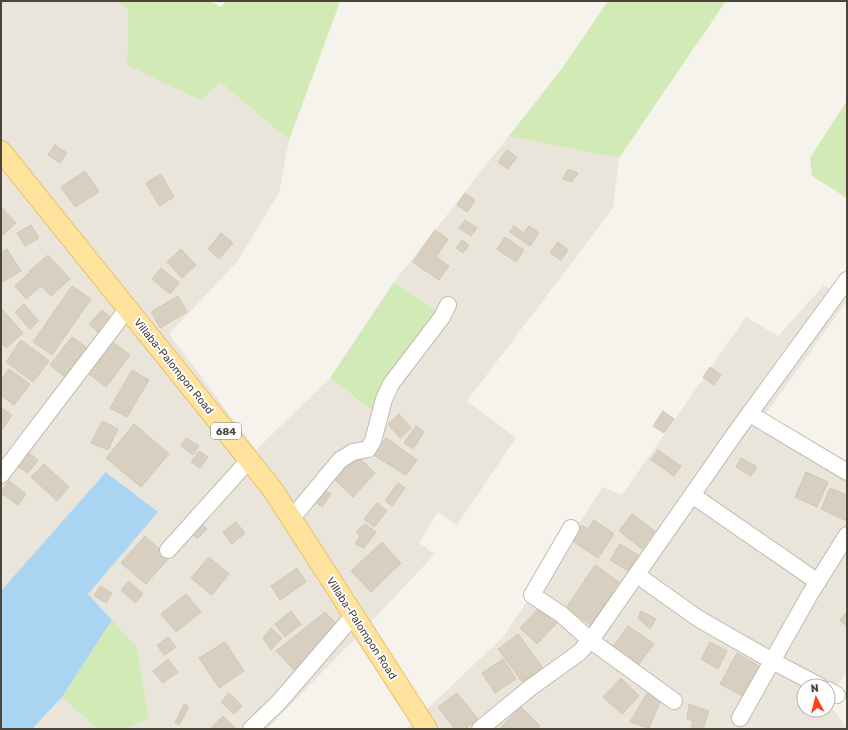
<svg xmlns="http://www.w3.org/2000/svg" width="848" height="730" viewBox="0 0 848 730" font-family="Rubik,sans-serif">
	<style>
		.residential { fill: #eae5da }
		.green { fill: #d2eab5 }
		.water { fill: #a9d4f2 }
		.building { fill: #d8cfc1; stroke: #d3c7b4 }
		.lines { fill: none; stroke-linecap: round; stroke-linejoin: round }
		.minor-casing { stroke: #c2bbae; stroke-width: 18 }
		.major-casing { stroke: #e6c16a; stroke-width: 22 }
		.minor { stroke: #fff; stroke-width: 16 }
		.major { stroke: #ffe39c; stroke-width: 20 }
		.labels { text-anchor: middle; stroke-width: 4; stroke-linejoin: round; paint-order: stroke }
		.shield { fill: #fff; stroke: #817c74; stroke-width: 1 }
		.shield-label { font-size: 10px; font-weight: bold; fill: #4b4439 }
		.street-label { font-size: 11px; fill: #4b4439; stroke: #fff }
	</style>
	<rect width="100%" height="100%" fill="#f6f3ec"/>
	<path class="residential" d="M1,1H119L128,10L127,65L219,81L289,140L279,193L236,263L169,334L256,450L330,378L374,413L446,318L394,282L509,136L619,158L613,208L467,401L516,438L457,525L438,512L419,543L435,554L371,622L267,729H125L149,719L137,648L88,594L158,512L107,472L1,591Z
		M824,285L847,301L765,415L847,463V672L828,699V686H804V710H828V702L847,728V729H406L503,637L603,487L622,495L746,317L778,336Z
		M62,697L97,729H32Z"/>
	<path class="green" d="M119,1H208L222,7L225,1H338L340,2L289,140L219,81L202,101L127,65L128,10Z
		M608,1H726L619,158L509,136L563,67Z
		M846,102H847V198L812,176L810,158Z
		M394,282L446,318L375,413L330,378Z
		M112,620L137,648L149,719L125,729H97L62,697Z"/>
	<path class="water" d="M106,472L158,512L88,594L112,620L62,697L32,729H1V591Z"/>
	<path class="building" d="M55,145L67,153L60,163L48,155Z
		M507,150L517,157L508,169L498,162Z
		M568,169L578,173L572,182L563,179Z
		M85,171L99,192L75,207L61,187Z
		M161,174L174,197L159,206L146,183Z
		M465,193L475,200L467,212L457,205Z
		M1,207L16,223L1,237Z
		M465,220L477,228L471,236L459,228Z
		M31,225L39,238L25,246L17,233Z
		M514,226L524,233L529,226L539,233L530,246L510,232Z
		M435,230L448,239L436,257L449,266L439,280L413,262Z
		M221,233L233,243L219,259L208,249Z
		M505,237L524,250L516,262L497,249Z
		M462,240L469,245L463,253L456,248Z
		M558,242L568,250L561,260L550,253Z
		M7,249L21,271L1,283V253Z
		M181,249L196,265L182,278L167,262Z
		M48,255L70,279L51,296L41,286L26,299L15,286L30,272L29,271Z
		M161,268L179,283L170,294L152,279Z
		M72,286L91,299L52,355L33,342Z
		M178,296L187,312L160,328L151,312Z
		M24,304L39,321L30,329L15,312Z
		M1,308L23,333L6,348L1,343Z
		M102,310L111,318L98,332L89,324Z
		M72,337L87,348L65,377L50,365Z
		M109,339L130,355L106,387L85,371Z
		M21,340L49,361L33,382L6,362Z
		M710,367L721,375L714,385L703,377Z
		M9,369L30,384L14,405L1,395V380Z
		M132,370L149,380L127,417L110,408Z
		M1,408L12,415L1,431Z
		M663,411L674,419L664,433L653,426Z
		M399,414L411,428L400,438L388,424Z
		M102,421L118,429L108,450L91,443Z
		M134,424L169,454L141,487L106,458Z
		M416,426L424,432L413,449L404,443Z
		M186,438L199,446L193,455L181,446Z
		M386,438L417,460L406,475L372,454Z
		M658,450L681,466L674,476L651,460Z
		M26,451L38,460L28,473L16,465Z
		M199,451L208,457L200,468L191,462Z
		M357,456L375,473L353,497L335,480Z
		M741,458L757,467L751,476L736,467Z
		M44,464L69,487L57,501L31,477Z
		M806,472L828,482L817,507L795,497Z
		M9,481L26,494L18,505L1,493V492Z
		M398,483L405,488L392,506L385,501Z
		M321,487L331,494L322,507L312,500Z
		M830,488L847,495V521L821,509Z
		M377,503L387,511L374,527L364,519Z
		M632,514L655,531L642,549L619,531Z
		M594,520L614,534L598,558L571,540L582,525L588,529Z
		M199,521L207,529L197,539L189,530Z
		M236,522L245,533L232,544L223,532Z
		M365,524L376,532L364,548L355,544L360,536L356,532Z
		M145,536L169,558L146,584L121,563Z
		M382,542L401,563L371,592L351,571Z
		M620,544L638,555L628,571L610,560Z
		M209,557L229,574L212,595L191,578Z
		M595,565L619,582L591,625L566,608Z
		M297,568L306,582L280,600L271,586Z
		M129,581L143,594L135,603L121,590Z
		M100,586L112,593L106,603L94,596Z
		M186,594L201,612L176,632L161,614Z
		M541,606L558,622L537,644L520,628Z
		M291,611L301,624L285,637L275,624Z
		M641,611L656,619L650,629L638,618Z
		M847,611V626L840,621Z
		M325,612L338,625L296,672L276,651Z
		M628,626L654,644L637,667L611,649Z
		M271,628L282,638L271,650L263,638Z
		M518,634L543,668L522,682L498,649Z
		M168,637L176,647L164,655L157,645Z
		M225,642L244,671L219,688L199,658Z
		M710,642L727,651L718,669L701,659Z
		M737,653L759,666L742,696L720,684Z
		M168,659L178,672L163,683L153,671Z
		M503,659L516,679L495,693L482,673Z
		M621,678L639,696L622,714L603,697Z
		M649,690L661,700L649,728L630,722Z
		M229,693L242,706L234,714L221,702Z
		M457,693L478,719L465,729H455L438,707Z
		M184,704L189,707L179,725L175,723Z
		M689,704L709,711L703,729H691L693,721L687,719Z
		M521,707L540,726L537,729H499Z
		M223,716L236,729H210Z"/>
	<g class="lines">
		<g class="minor-casing">
			<path id="minor" d="M750,414L847,472
				M1,475L128,308
				M692,495L818,582
				M292,518L340,460L353,452L368,449L373,441L384,399L391,384L442,317L448,305
				M571,528L532,595L561,614L590,640L674,701
				M168,550L249,460
				M637,575L699,619L776,663L820,686
				M828,690L837,695
				M740,718L810,594L847,535
				M251,729L279,702L354,615
				M480,729L530,688L580,652L598,630L736,432L847,280"/>
		</g>
		<g class="major-casing">
			<path id="major" d="M1,151L273,490L427,729"/>
		</g>
		<use href="#minor" class="minor"/>
		<use href="#major" class="major"/>
	</g>
	<g class="labels">
		<rect class="shield" x="211" y="423" width="30" height="16" rx="3"/>
		<g class="shield-label">
			<text x="226" y="435">684</text>
		</g>
		<g class="street-label">
			<text transform="translate(174 366) rotate(51)" y="4">Villaba-Palompon Road</text>
			<text transform="translate(362 628) rotate(57)" y="4">Villaba-Palompon Road</text>
		</g>
	</g>
	<rect width="848" height="730" fill="none" stroke="#4b4439" stroke-width="4"/>
	<g transform="translate(816 698) rotate(353)"><circle r="19" fill="#ffffff" stroke="#b7b4b0"/>
	<path d="M0-3L7 15L0 10L-7 15Z" fill="#fc3f1d"/>
	<text y="-6" font-size="11" font-weight="bold" text-anchor="middle" fill="#4b4439">N</text>
	</g>
</svg>
